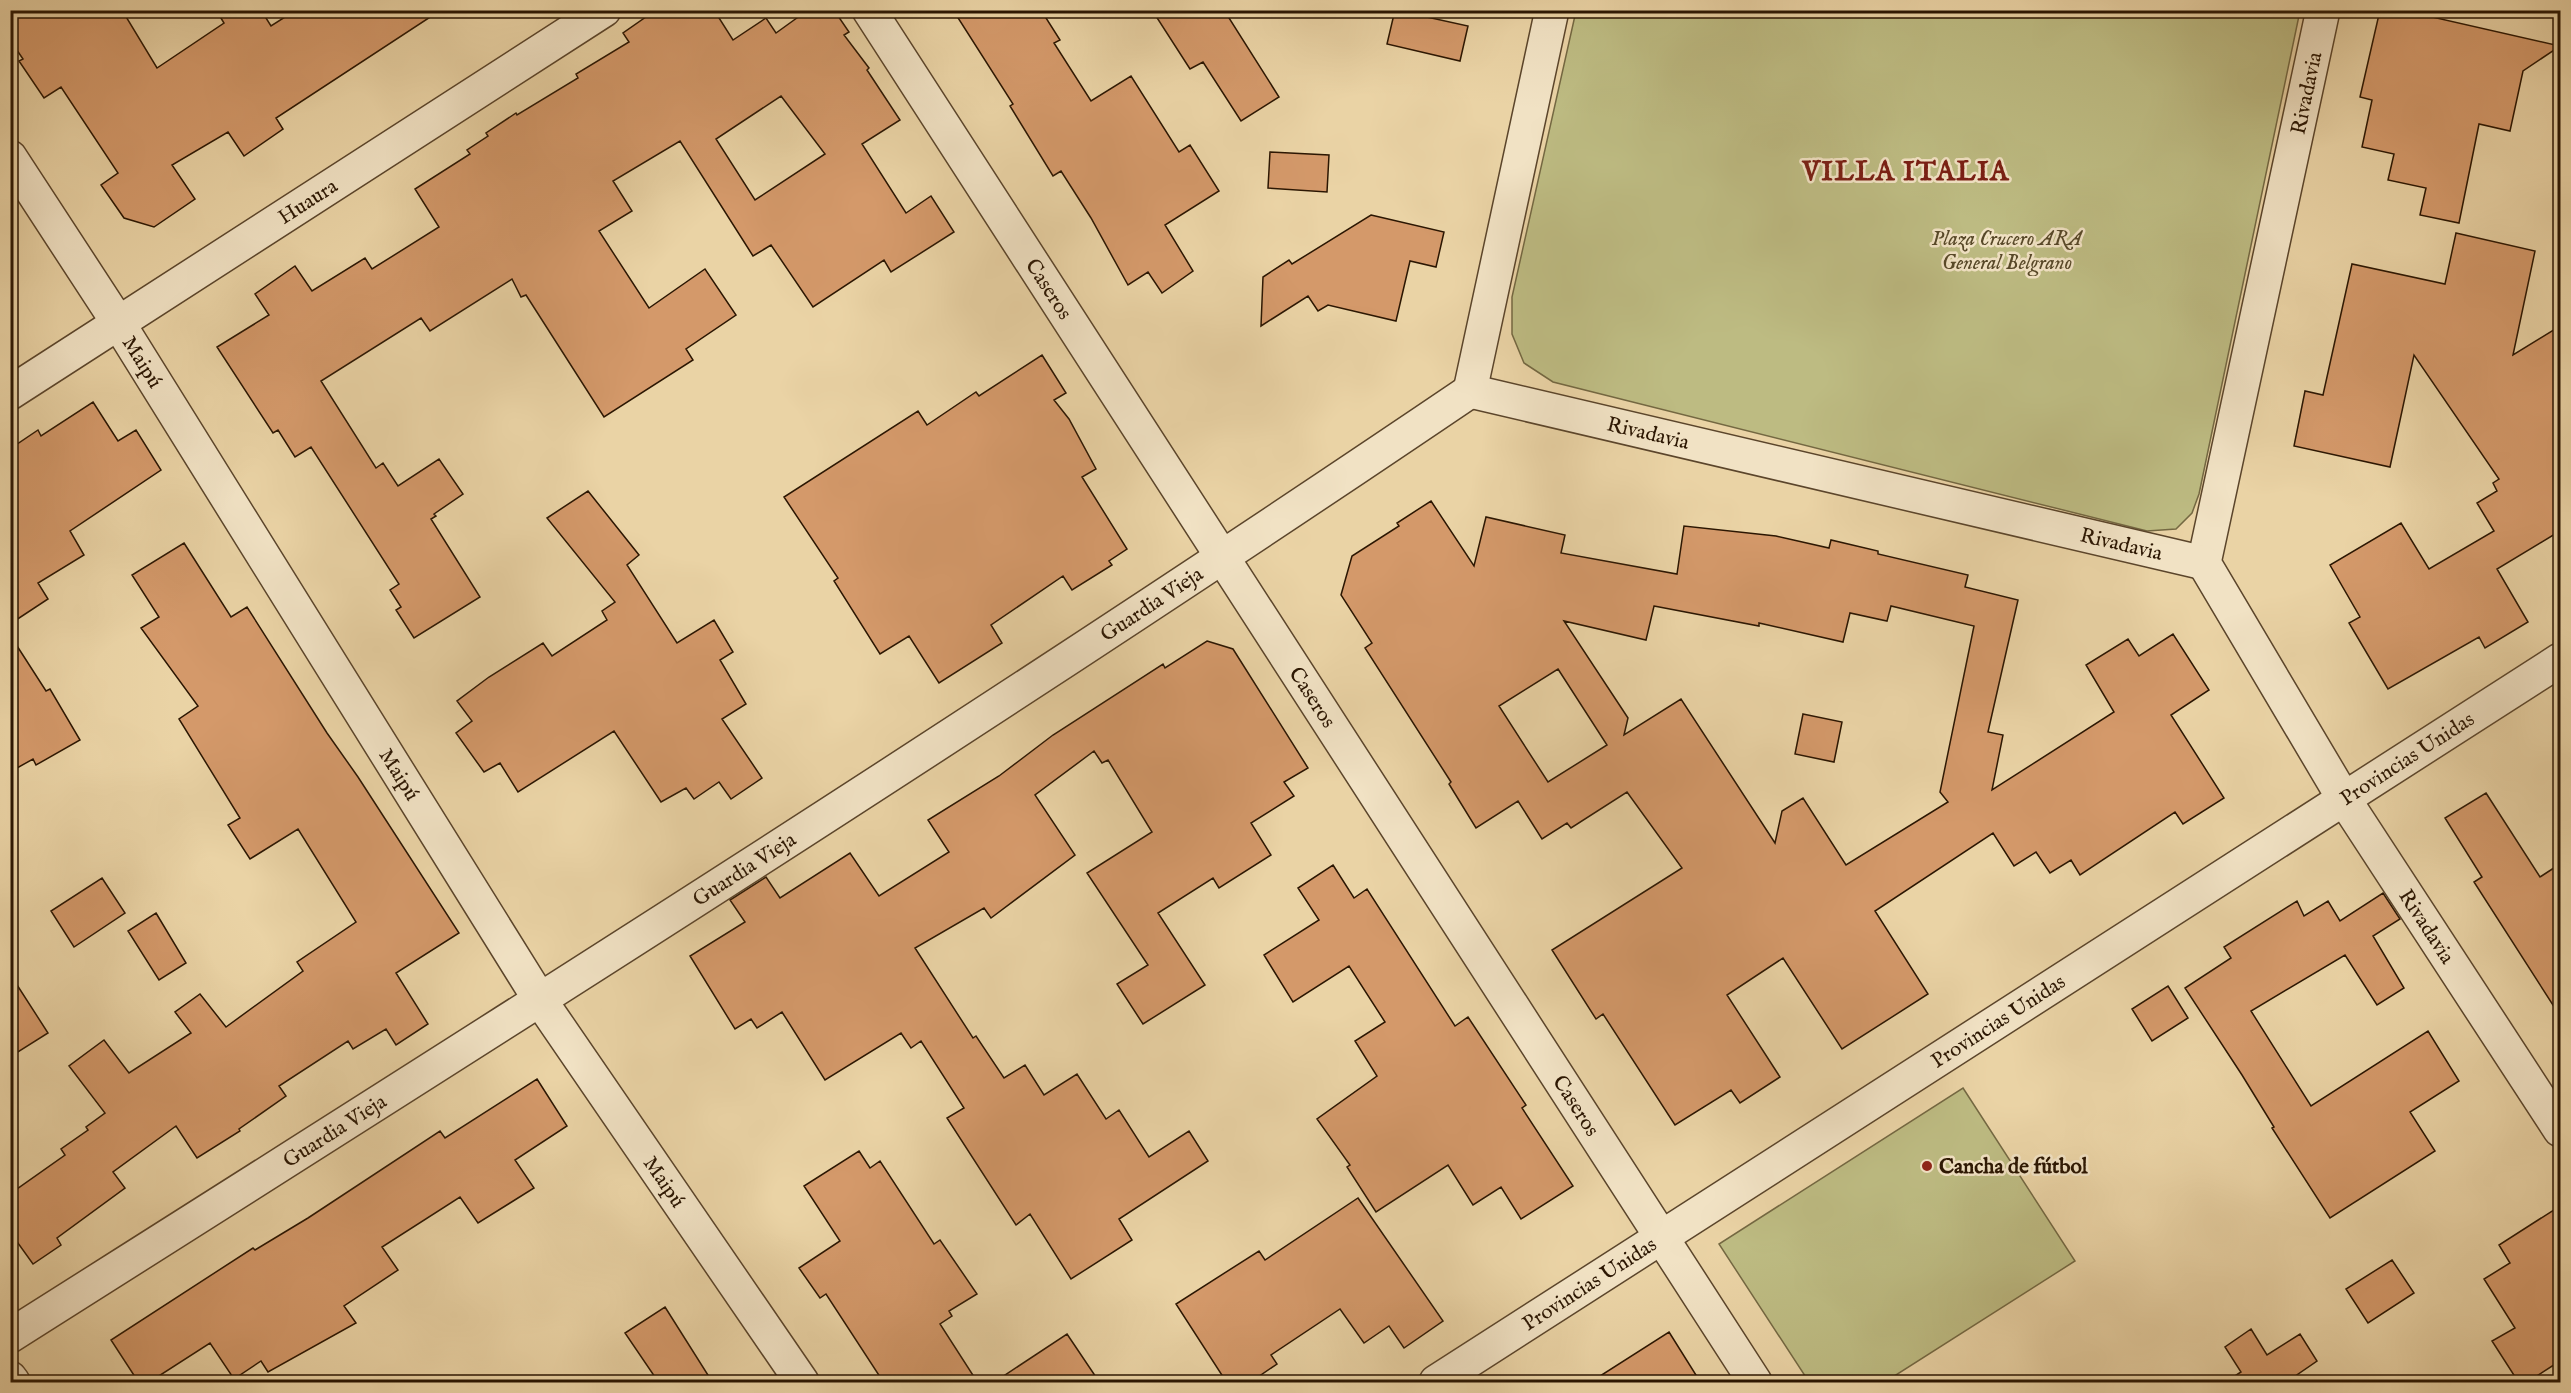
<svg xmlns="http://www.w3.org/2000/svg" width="2571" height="1393" viewBox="0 0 2571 1393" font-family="'IM FELL English',serif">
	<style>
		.green { fill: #bdbb82; stroke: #746842; stroke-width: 1.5 }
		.building { fill: #d4996a; stroke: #2b1602; stroke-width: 1.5; fill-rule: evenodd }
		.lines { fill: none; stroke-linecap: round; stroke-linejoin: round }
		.street-casing { stroke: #5b452b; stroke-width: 36 }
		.street { stroke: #f1e2c4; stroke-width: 33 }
		.poi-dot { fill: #8f2418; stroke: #f1e2c4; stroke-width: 2 }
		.labels { text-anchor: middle; stroke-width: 5; stroke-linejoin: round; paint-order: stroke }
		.street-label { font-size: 21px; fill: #2b1602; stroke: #f1e2c4 }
		.park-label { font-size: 21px; font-style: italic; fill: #574828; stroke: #f1e2c4 }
		.poi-label { font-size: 21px; font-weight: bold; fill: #2b1602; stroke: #f1e2c4; text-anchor: start }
		.district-label { font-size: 27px; font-weight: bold; letter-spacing: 1.5px; fill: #7a1f14; stroke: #f1e2c4 }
	</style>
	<rect width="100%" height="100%" fill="#ead3a5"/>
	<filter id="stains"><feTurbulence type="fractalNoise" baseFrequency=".00333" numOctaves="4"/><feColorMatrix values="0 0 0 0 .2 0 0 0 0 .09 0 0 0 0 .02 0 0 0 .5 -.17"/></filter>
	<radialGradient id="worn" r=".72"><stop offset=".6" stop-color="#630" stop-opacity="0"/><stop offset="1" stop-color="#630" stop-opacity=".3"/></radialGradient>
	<path class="green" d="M1576,11H2300L2199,494L2192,513L2176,529L2147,531L1553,382L1524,363L1512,334V297Z
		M1963,1088L2075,1261L1885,1382H1809L1719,1244Z"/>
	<path class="building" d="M10,10H122L157,68L224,23L216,10H261L271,26L296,10H441L276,118L283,129L244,156L228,132L172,165L195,199L154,227L124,218L101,185L118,173L61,87L44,98L19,61L23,59L10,40Z
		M656,10H714L733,40L766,18L776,33L808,10H834L849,32L844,35L869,68L867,70L900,120L862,144L906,213L931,196L954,232L891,272L884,260L813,307L771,245L753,256L680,141L613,181L632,211L599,231L649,308L705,269L736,315L686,349L693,360L604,417L526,295L521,297L512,279L430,331L421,318L321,381L376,468L383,463L398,486L439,459L463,494L434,514L436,516L431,519L480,597L414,638L396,610L401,607L390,590L399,584L311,447L295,457L278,430L273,433L217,347L269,315L255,294L295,266L312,291L365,258L372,269L439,227L415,189L470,154L467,150L488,136L486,133L516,113L517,115L578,78L576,74L629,42L623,33ZM781,96L825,154L755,200L716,139Z
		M953,10H1041L1060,40L1054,43L1091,101L1131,76L1179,152L1190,145L1219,191L1165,225L1193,271L1162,293L1148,272L1128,285L1091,218L1061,171L1053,176L1010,106L1013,104Z
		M1152,10H1224L1279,97L1241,121L1203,62L1190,69Z
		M1395,10L1468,26L1460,61L1387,44Z
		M2380,10H2433L2432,17L2560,46L2523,71L2510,131L2479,124L2459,223L2420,215L2426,188L2388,180L2394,154L2362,147L2372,100L2360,97Z
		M1270,152L1329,155L1327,192L1268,188Z
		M1371,215L1444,232L1436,267L1410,261L1396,321L1328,305L1318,311L1308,296L1261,326L1263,277L1289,260L1292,264Z
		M2456,233L2535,251L2513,355L2560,326V531L2497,569L2528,622L2485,648L2479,637L2388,689L2349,623L2360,617L2330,565L2401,523L2429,569L2494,531L2477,503L2497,491L2493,483L2499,479L2414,355L2390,467L2294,446L2305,391L2323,395L2352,264L2445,284Z
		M1042,355L1066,393L1054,400L1069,419L1096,469L1082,477L1127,549L1109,561L1112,565L1072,590L1063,576L991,625L1002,643L939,683L909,636L880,654L834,581L838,578L784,497L918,411L927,425L976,392L979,396Z
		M93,402L118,441L136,430L161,470L70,531L84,555L38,583L48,599L10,624V449L38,430L41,436Z
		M588,491L639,555L627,565L677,643L714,620L733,652L720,660L746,704L722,719L762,778L731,799L719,782L694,799L686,788L661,802L614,731L518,792L500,763L484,772L456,733L472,721L457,701L489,677L543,643L552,656L607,620L602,611L615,602L547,518Z
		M1431,501L1474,566L1486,517L1565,535L1561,553L1677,574L1684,526L1776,536L1829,548L1831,540L1878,551V554L1968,575L1965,587L2018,600L1988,732L2003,735L1992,790L2114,712L2086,665L2128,639L2139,656L2173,634L2209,690L2171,715L2224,798L2183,824L2175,812L2080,875L2071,860L2050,873L2036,852L2014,866L1993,833L1875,911L1928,994L1842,1049L1783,958L1727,995L1780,1077L1740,1103L1731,1090L1675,1125L1603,1014L1596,1019L1552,950L1682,868L1627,792L1571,828L1567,823L1542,839L1518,801L1476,828L1449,784L1451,782L1365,648L1372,643L1341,595L1352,556L1399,526L1397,523ZM1654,606L1759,626V623L1843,642L1850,613L1887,621L1891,606L1974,626L1940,792L1948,802L1846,865L1803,798L1782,811L1775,843L1681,699L1624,735L1628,718L1564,621L1646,640ZM1558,669L1607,745L1548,782L1499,706Z
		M184,543L231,617L247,607L327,733L358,777L459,933L396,973L428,1024L396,1045L386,1029L353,1049L348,1041L279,1086L286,1096L239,1129L240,1131L197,1158L176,1126L113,1172L125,1188L57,1238L61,1245L33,1264L10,1232V1194L65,1155L61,1149L88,1130L86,1127L105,1113L69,1066L104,1040L129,1073L191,1033L175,1012L200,994L226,1027L303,971L297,962L356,922L298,829L250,859L228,825L240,818L179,719L198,706L141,628L159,617L132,575Z
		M10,635L46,691L50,689L80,740L36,765L33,759L10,772Z
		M1207,641L1233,649L1308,768L1284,782L1294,796L1251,823L1271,855L1219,888L1213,878L1158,913L1205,985L1143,1024L1117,984L1148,965L1087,873L1152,832L1108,760L1102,763L1094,751L1035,795L1075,855L991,918L984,908L915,948L973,1038L976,1036L1004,1078L1025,1065L1044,1095L1077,1074L1106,1119L1119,1110L1149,1157L1189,1131L1208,1161L1119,1219L1132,1240L1071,1279L1030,1214L1016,1225L947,1118L964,1108L921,1041L911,1048L901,1033L825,1080L782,1012L757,1028L751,1019L735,1029L690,956L745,922L730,900L766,877L780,898L850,853L879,896L949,852L928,820L999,776L1053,735L1163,664L1165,668Z
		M1803,714L1842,722L1834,762L1795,754Z
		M2486,793L2540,877L2560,864V1016L2474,882L2482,877L2445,818Z
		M1333,865L1354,898L1367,889L1455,1026L1468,1017L1526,1105L1522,1108L1573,1186L1521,1219L1501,1187L1473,1205L1448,1165L1376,1212L1347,1167L1350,1165L1317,1119L1377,1076L1355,1041L1385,1022L1349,966L1293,1002L1264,955L1319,920L1298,888Z
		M102,878L125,913L74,947L51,911Z
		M2383,893L2400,919L2373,936L2404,988L2377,1005L2345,955L2251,1011L2311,1106L2428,1031L2459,1081L2410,1112L2435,1151L2330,1218L2272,1128L2274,1127L2242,1075L2185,988L2231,958L2224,947L2297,901L2304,916L2328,901L2340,921Z
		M156,913L186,963L159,980L128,931Z
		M10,974L48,1033L10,1057Z
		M2168,986L2188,1018L2152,1041L2132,1009Z
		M537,1079L567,1126L515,1160L534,1188L478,1223L460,1197L382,1247L398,1270L344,1306L356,1323L268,1372L261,1361L234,1379L210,1343L148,1383H139L111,1340L253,1248L255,1250L308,1218L440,1131L445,1138Z
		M859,1151L870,1168L880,1161L934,1244L940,1240L977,1294L949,1311L952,1316L940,1324L978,1383H884L826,1294L820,1298L799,1268L840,1241L804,1186Z
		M1358,1198L1443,1321L1404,1348L1389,1326L1364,1343L1340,1309L1271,1355L1277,1364L1249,1383H1227L1176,1304L1259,1251L1265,1260Z
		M2560,1206V1361L2526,1383H2519L2492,1341L2515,1328L2484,1279L2510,1263L2499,1245Z
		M2392,1260L2414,1293L2368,1323L2346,1289Z
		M665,1307L713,1383H659L625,1333Z
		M2251,1329L2267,1355L2300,1334L2317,1361L2285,1383H2224L2241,1372L2225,1347Z
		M1669,1332L1701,1383H1589Z
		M1067,1334L1100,1383H993Z"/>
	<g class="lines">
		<g class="street-casing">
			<g id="street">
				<path id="s1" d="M869,10L1755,1382"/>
				<path id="s2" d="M2323,10L2204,563L2344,799L2560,1130"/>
				<path id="s3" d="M10,157L119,324L540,1000L802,1382"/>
				<path id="s4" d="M1470,391L2204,563"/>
				<path d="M1470,391L1552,10"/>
				<path id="s5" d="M10,393L604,10"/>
				<path id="s6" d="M10,1336C500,1026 990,716 1470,391"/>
				<path d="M10,1378L13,1382"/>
				<path id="s7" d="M1436,1382L2560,660"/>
			</g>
		</g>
		<use href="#street" class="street"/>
	</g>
	<circle class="poi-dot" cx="1927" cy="1166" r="6"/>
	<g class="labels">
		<g class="street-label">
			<text transform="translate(2306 93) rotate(-78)" y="7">Rivadavia</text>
			<text dy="7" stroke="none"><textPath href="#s5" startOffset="354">Huaura</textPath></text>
			<text dy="7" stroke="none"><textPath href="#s1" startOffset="332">Caseros</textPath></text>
			<text dy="7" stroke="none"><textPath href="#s3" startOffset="244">Maipú</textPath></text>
			<text dy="7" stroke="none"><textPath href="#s4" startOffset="183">Rivadavia</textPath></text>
			<text dy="7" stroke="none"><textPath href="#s4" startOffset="669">Rivadavia</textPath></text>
			<text dy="7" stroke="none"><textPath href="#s6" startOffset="1356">Guardia Vieja</textPath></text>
			<text dy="7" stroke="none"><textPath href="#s1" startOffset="818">Caseros</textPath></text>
			<text dy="7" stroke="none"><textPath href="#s7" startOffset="1154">Provincias Unidas</textPath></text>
			<text dy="7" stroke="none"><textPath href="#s3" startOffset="730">Maipú</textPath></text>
			<text dy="7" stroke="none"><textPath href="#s6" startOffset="870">Guardia Vieja</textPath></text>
			<text dy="7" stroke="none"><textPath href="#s2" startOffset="992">Rivadavia</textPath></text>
			<text dy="7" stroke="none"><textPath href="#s7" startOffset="668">Provincias Unidas</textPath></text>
			<text dy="7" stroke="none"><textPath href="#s1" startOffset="1304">Caseros</textPath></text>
			<text dy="7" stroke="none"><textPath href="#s6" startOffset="384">Guardia Vieja</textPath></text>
			<text dy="7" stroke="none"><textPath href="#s3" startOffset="1216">Maipú</textPath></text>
			<text dy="7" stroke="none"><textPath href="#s7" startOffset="182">Provincias Unidas</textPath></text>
		</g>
		<g class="park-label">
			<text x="2007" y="245">Plaza Crucero ARA<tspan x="2007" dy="24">General Belgrano</tspan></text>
		</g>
		<g class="poi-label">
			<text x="1939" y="1173">Cancha de fútbol</text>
		</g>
		<g class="district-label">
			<text x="1906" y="180">VILLA ITALIA</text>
		</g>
	</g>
	<rect width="2571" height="1393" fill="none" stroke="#ead3a5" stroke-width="36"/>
	<rect x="12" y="12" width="2547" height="1369" fill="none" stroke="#2b1602" stroke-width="3"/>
	<rect x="18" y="18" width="2535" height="1357" fill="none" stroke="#2b1602" stroke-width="1.5"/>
	<rect width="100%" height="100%" filter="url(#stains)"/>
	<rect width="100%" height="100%" fill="url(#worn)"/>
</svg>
